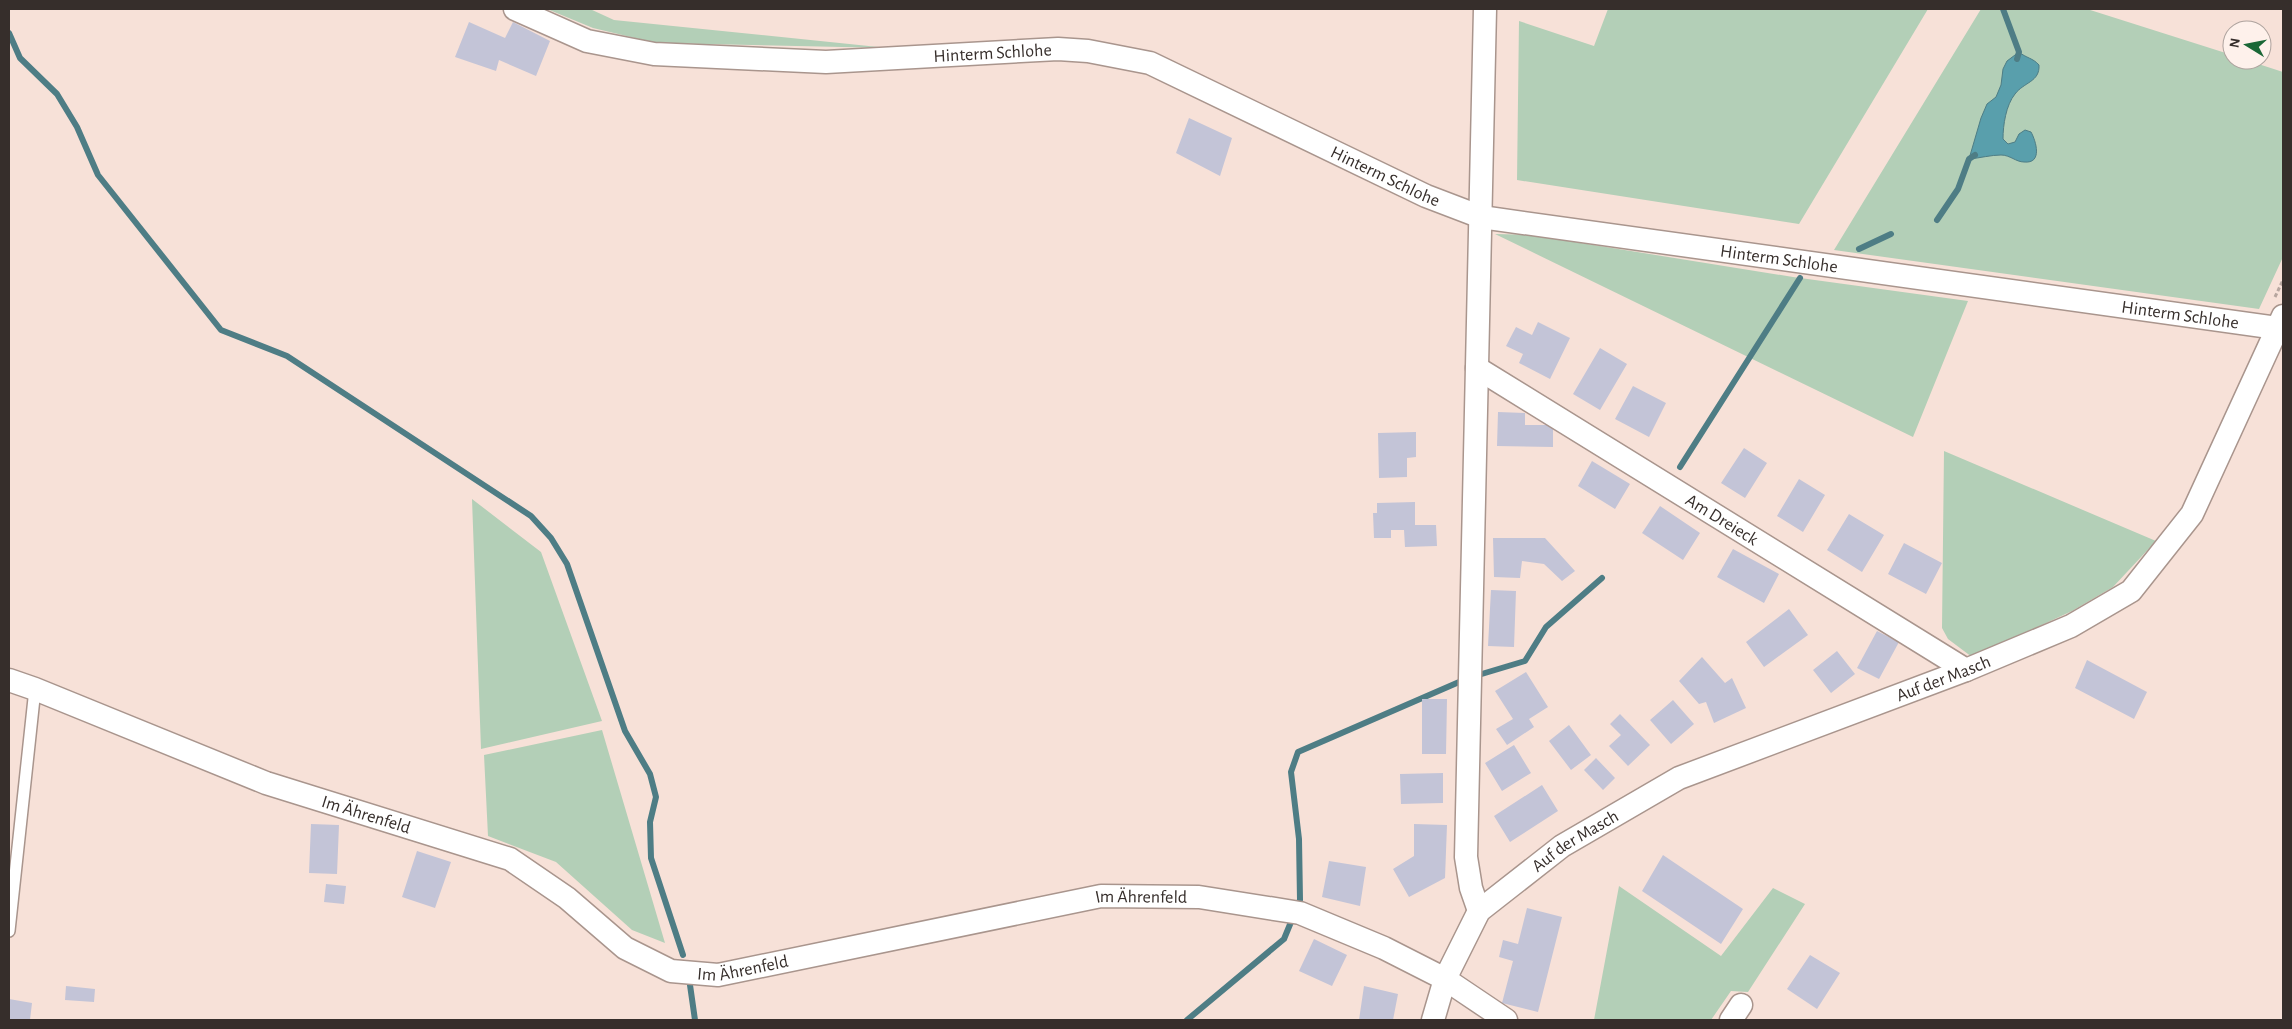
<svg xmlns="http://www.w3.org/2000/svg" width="2292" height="1029" viewBox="0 0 2292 1029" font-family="'Alegreya Sans',sans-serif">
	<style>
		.green { fill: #b3cfb7 }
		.water { fill: #599fac; stroke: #4e7d85 }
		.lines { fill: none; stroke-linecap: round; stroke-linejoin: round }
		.stream { stroke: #4e7d85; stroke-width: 6 }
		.building { fill: #c3c4d7 }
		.service-casing { stroke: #a9958d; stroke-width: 14 }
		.minor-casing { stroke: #a9958d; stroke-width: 25 }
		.path { stroke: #b7a69f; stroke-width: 3; stroke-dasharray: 4 2.5; stroke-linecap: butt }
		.service { stroke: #fff; stroke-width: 11 }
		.minor { stroke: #fff; stroke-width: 22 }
		.labels { text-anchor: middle; stroke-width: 4; stroke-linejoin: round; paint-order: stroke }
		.street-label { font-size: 18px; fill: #362e2b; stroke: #fef1eb }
	</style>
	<rect width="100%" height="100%" fill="#f7e1d8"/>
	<path class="green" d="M547,9H590L614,20L888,48L656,43L593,28Z
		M1608,9H1928L1799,224L1517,180L1519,21L1594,46Z
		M1981,9H2087L2232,55V60H2246L2283,72V257L2259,309L1834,250Z
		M1495,234L1531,235L1793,277L1968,301L1913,437Z
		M1944,451L2156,541L2113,587L2072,611L1972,657L1948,639L1942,628Z
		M472,499L541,552L602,721L481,749Z
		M602,730L665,943L632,930L556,862L488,836L484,755Z
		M1619,886L1721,956L1773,888L1805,904L1748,992L1731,991L1711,1020H1594Z"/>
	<path class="water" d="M2019,52C2026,58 2033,58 2039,65C2040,82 2024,82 2015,94C2006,105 2003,125 2003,139L2008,144L2015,142L2019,134L2025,130L2031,132C2036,141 2043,164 2024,162C2016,162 2010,155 2001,155C1991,155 1980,158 1969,159L1981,118L1987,104L1996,97L2001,85L2003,69L2007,61Z"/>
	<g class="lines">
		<path class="stream" d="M2003,9L2019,52L2017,59
			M9,33L20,58L57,94L77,127L98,175L221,330L287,356L531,516L551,538L567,564L625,731L650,774L656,797L650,822L651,858L683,955
			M1937,220L1958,189L1969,159L1975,155
			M1859,249L1891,234
			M1680,467L1800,278
			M1475,676L1525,661L1546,627L1602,578
			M690,985L695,1020
			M1187,1020L1284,939L1300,900L1299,839L1291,772L1298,752L1466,679"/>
	</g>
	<path class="building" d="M469,22L505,38L513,22L550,41L536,76L499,60L496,71L455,57Z
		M1189,118L1232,138L1220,176L1176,153Z
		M1538,322L1570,338L1550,379L1519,363L1523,354L1506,346L1516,327L1532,335Z
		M1600,348L1627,364L1600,410L1573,394Z
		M1633,386L1666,403L1649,437L1615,419Z
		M1498,412L1525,413V425H1553V447L1497,446Z
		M1416,432V457L1407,458V477L1379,478L1378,433Z
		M1744,448L1767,463L1745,498L1721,483Z
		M1592,461L1630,484L1615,509L1578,486Z
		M1799,479L1825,495L1803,532L1777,516Z
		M1415,502V525H1436L1437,546L1405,547L1404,530H1391V538H1374L1373,513H1377V503Z
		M1660,506L1700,533L1683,560L1642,533Z
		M1849,514L1884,535L1862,572L1827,550Z
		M1493,538H1545L1575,571L1562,581L1544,564L1522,561L1520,578L1494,577Z
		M1904,543L1942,563L1926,594L1888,574Z
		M1733,549L1779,574L1764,603L1717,577Z
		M1491,590L1516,591L1514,647L1488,646Z
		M1789,609L1808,635L1764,667L1746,642Z
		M1877,631L1899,642L1879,679L1857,668Z
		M1837,651L1855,674L1831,693L1813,670Z
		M1702,657L1725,683L1732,678L1746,708L1714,723L1706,702L1699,704L1679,681Z
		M2087,660L2147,692L2134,719L2075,688Z
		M1526,672L1548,707L1529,719L1534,727L1507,745L1496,729L1513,719L1495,691Z
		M1422,699H1447L1446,754H1422Z
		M1673,700L1694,724L1671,744L1650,720Z
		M1620,714L1650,745L1628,766L1609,746L1621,735L1610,724Z
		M1569,725L1591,755L1571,770L1549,741Z
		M1514,745L1531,773L1502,791L1485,763Z
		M1596,758L1615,778L1603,790L1584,770Z
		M1443,773V803L1401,804L1400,774Z
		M1542,785L1558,811L1510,842L1494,816Z
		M311,824L339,825L337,874L309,873Z
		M1414,824L1447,825L1445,878L1409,897L1393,869L1414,856Z
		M417,851L451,862L435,908L402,897Z
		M1663,855L1743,909L1721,944L1642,891Z
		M1329,861L1366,867L1360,906L1322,897Z
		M326,884L346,886L344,904L324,902Z
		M1527,908L1562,917L1538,1012L1502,1003L1513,961L1499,957L1503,940L1518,944Z
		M1314,939L1347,955L1332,986L1299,971Z
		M1810,955L1840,973L1817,1009L1787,989Z
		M66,986L95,989L94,1002L65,1000Z
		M1364,986L1398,994L1393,1020H1359Z
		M9,999L32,1003L30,1020H9Z"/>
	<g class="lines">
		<g class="service-casing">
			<path id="service" d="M9,931L35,689"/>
		</g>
		<g class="minor-casing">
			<g id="minor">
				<path id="s1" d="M515,9L587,41L654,54L826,62L1058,49L1088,51L1150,63L1426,196L1481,217L2277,328"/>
				<path id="s2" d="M1477,368L1966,670"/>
				<path id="s3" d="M9,680L35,689L266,783L510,859L567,898L625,948L671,971L718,975L1101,896L1199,897L1300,913L1384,948L1445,979L1506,1020"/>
				<path d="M1479,911L1471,888L1466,857L1485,9"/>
				<path id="s4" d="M1433,1020L1445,979L1479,911L1562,846L1679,778L1966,670L2071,626L2131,591L2192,514L2283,316"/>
				<path d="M1731,1020L1741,1005"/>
			</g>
		</g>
		<path class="path" d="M2275,297L2283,280"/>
		<use href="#service" class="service"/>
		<use href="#minor" class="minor"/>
	</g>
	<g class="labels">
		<g class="street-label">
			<text dy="6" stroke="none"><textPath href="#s1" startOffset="486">Hinterm Schlohe</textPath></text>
			<text dy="6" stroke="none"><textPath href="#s1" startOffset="906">Hinterm Schlohe</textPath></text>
			<text dy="6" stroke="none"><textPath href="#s1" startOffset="1311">Hinterm Schlohe</textPath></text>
			<text dy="6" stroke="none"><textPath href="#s1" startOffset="1716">Hinterm Schlohe</textPath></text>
			<text dy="6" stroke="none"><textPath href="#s2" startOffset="288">Am Dreieck</textPath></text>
			<text dy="6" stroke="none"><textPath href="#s4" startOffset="642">Auf der Masch</textPath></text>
			<text dy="6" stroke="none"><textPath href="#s3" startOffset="382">Im Ährenfeld</textPath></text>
			<text dy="6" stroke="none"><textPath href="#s4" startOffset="238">Auf der Masch</textPath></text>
			<text dy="6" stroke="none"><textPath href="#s3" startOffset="1208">Im Ährenfeld</textPath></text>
			<text dy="6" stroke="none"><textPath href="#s3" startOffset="802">Im Ährenfeld</textPath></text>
		</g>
	</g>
	<rect width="2292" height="1029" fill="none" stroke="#362e2b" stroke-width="20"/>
	<g transform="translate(2247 45) rotate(280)"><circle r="24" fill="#fef1eb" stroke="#aea39e"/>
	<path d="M0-4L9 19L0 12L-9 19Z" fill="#1a6736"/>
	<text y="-8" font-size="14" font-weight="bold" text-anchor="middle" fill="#362e2b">N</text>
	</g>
</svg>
